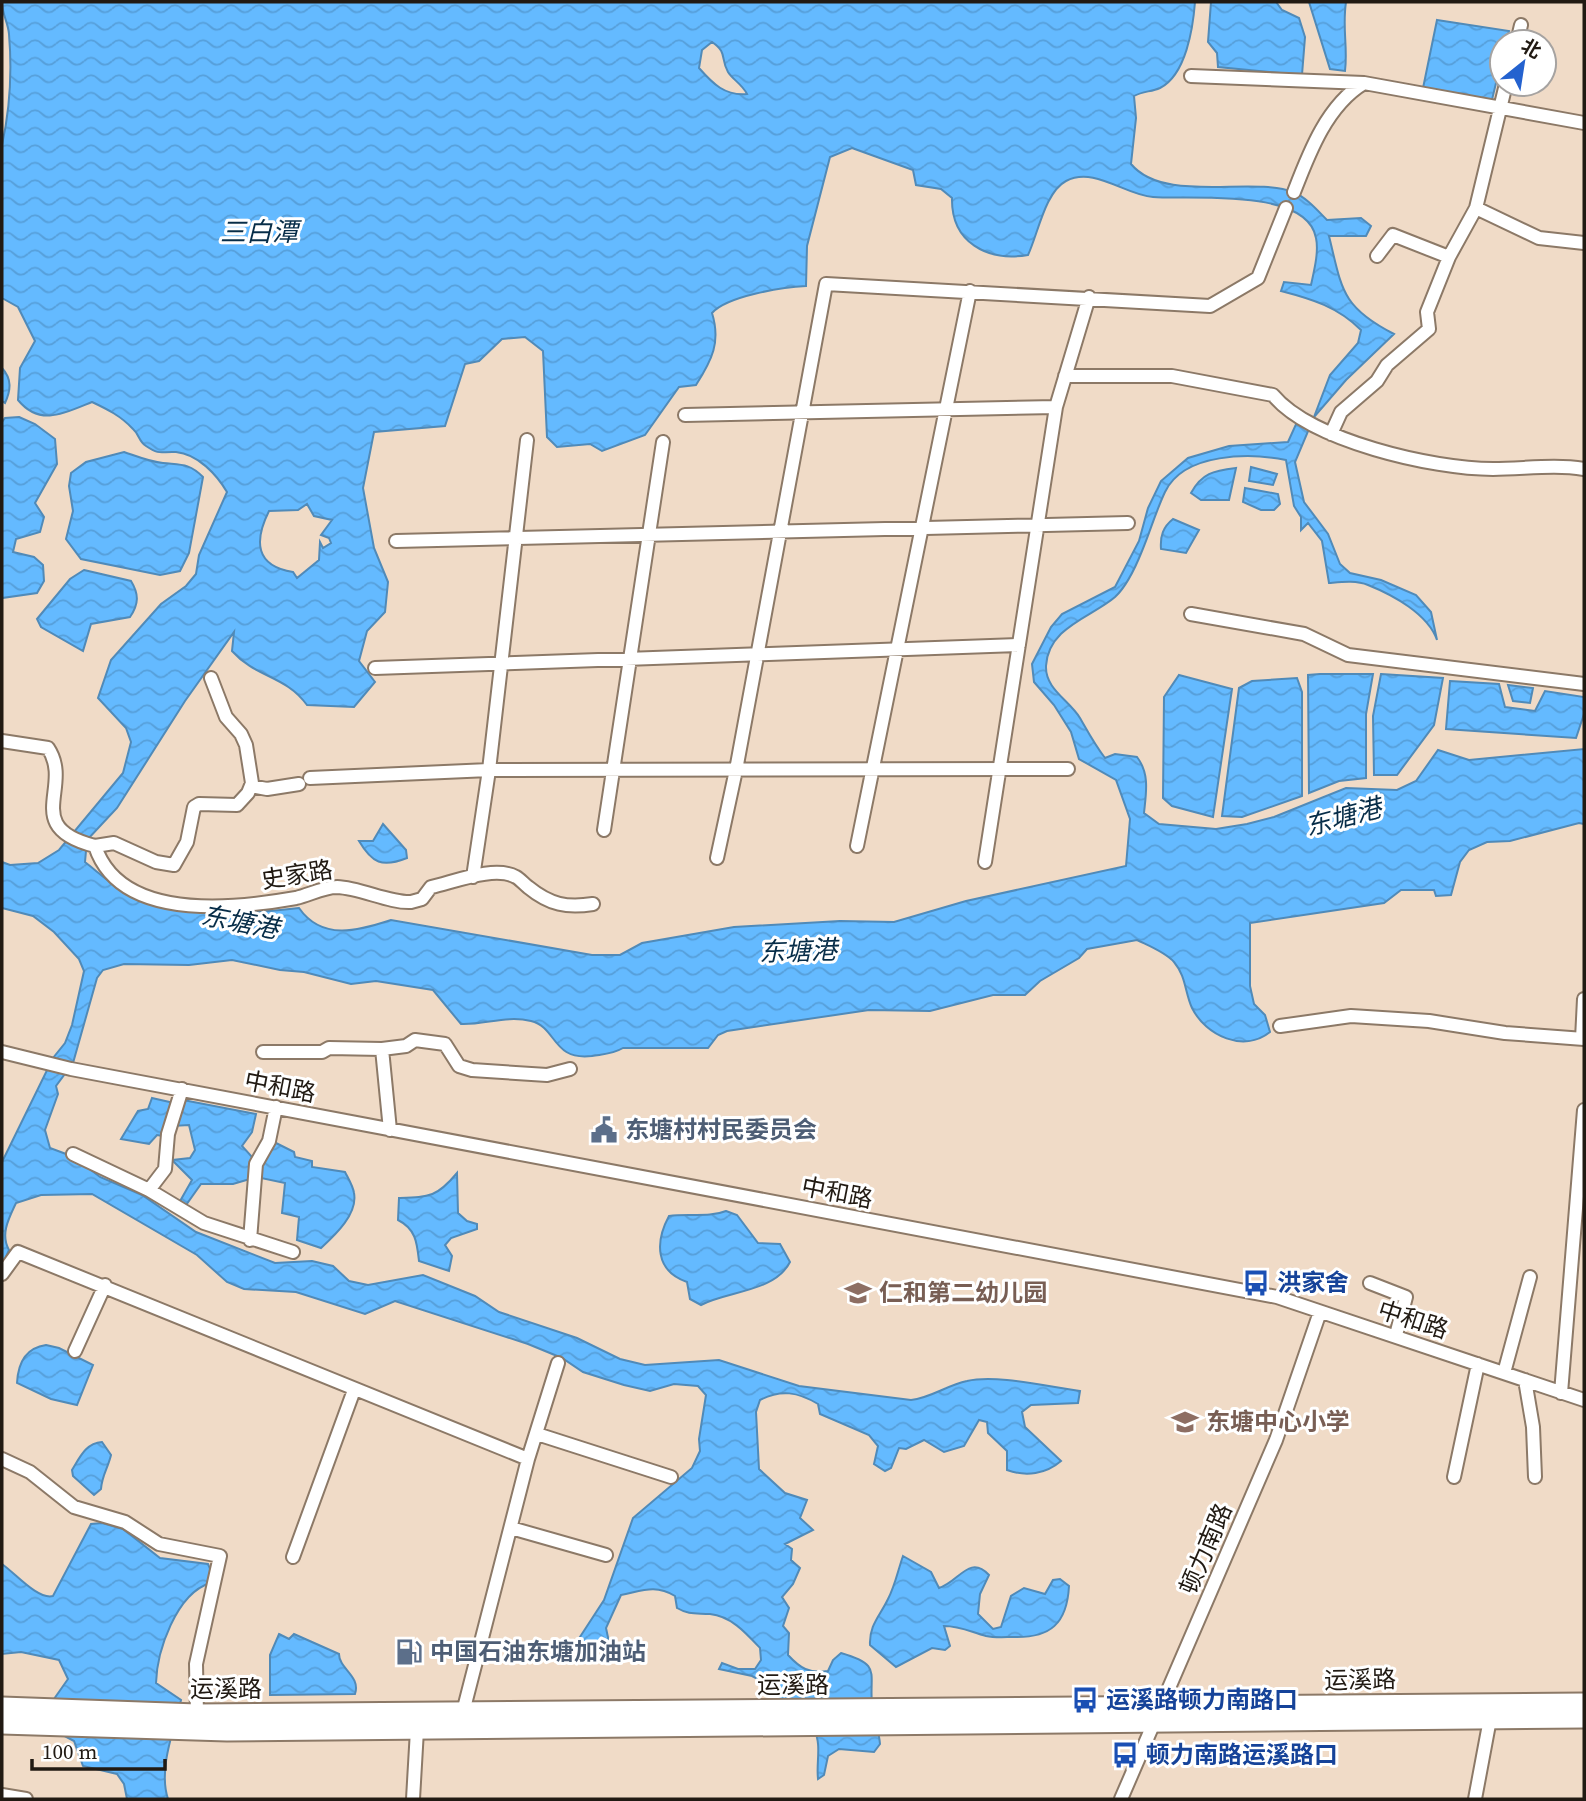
<svg xmlns="http://www.w3.org/2000/svg" width="1586" height="1801" viewBox="0 0 1586 1801" font-family="'Source Serif 4','Noto Sans SC',serif">
	<style>
		.water { fill: url(#water-waves); stroke: #508ab8; stroke-width: 2; fill-rule: evenodd }
		.lines { fill: none; stroke-linecap: round; stroke-linejoin: round }
		.minor-casing { stroke: #8c7967; stroke-width: 16 }
		.highway-casing { stroke: #8c7967; stroke-width: 23 }
		.minor { stroke: #fff; stroke-width: 12 }
		.highway { stroke: #fff; stroke-width: 19 }
		.labels { text-anchor: middle; stroke-width: 6; stroke-linejoin: round; paint-order: stroke }
		.street-label { font-size: 24px; fill: #211a13; stroke: #fff }
		.service-label { font-size: 24px; font-weight: bold; fill: #4e5e75; stroke: #fff; text-anchor: start }
		.transit-label { font-size: 24px; font-weight: bold; fill: #164399; stroke: #fff; text-anchor: start }
		.education-label { font-size: 24px; font-weight: bold; fill: #785e54; stroke: #fff; text-anchor: start }
		.water-label { font-size: 26px; font-style: italic; fill: #072d48; stroke: #fff }
	</style>
	<defs>
		<pattern id="water-waves" width="16" height="10" patternUnits="userSpaceOnUse" patternTransform="scale(1.75)"><rect width="16" height="10" fill="#64baff"/><path d="M0 5q4-4 8 0t8 0" fill="none" stroke="#569fda"/></pattern>
	</defs>
	<rect width="100%" height="100%" fill="#f0dbc7"/>
	<path class="water" d="M2,2H1195C1193,28 1186,75 1160,88C1151,92 1143,91 1134,96L1136,118L1131,164C1164,204 1251,176 1293,192C1306,197 1318,211 1327,220L1361,218L1371,226L1366,236H1329C1342,289 1341,307 1394,334L1346,380L1314,417L1295,462L1304,502L1328,534L1340,564L1350,573L1381,580L1416,595L1431,612L1437,640C1428,614 1393,595 1368,585C1356,580 1341,582 1329,583L1322,541L1308,523L1301,530V517L1294,506L1286,460C1251,453 1184,452 1165,492C1156,511 1150,532 1142,551C1136,566 1127,586 1115,597C1092,617 1048,627 1046,666C1045,689 1069,700 1080,718C1088,732 1095,745 1105,758L1115,754L1137,757C1150,774 1146,793 1144,813L1159,824L1216,829L1247,824L1274,817L1346,788L1397,790L1416,781L1438,750L1469,760L1584,749V824L1579,823L1510,841L1487,842L1469,850L1460,862L1451,895L1436,896L1434,890H1401L1384,903L1250,923V986L1254,1004L1265,1015L1270,1032C1244,1053 1206,1036 1192,1008C1185,993 1186,976 1174,962C1165,952 1149,946 1137,940L1087,949L1079,958L1040,981L1025,995H993L930,1011L869,1010L727,1031L718,1035L708,1048H623C613,1054 604,1054 592,1056C552,1061 557,1027 531,1021C506,1015 485,1025 461,1024L433,990L376,981L351,984L304,972L280,970L232,960L189,965L124,964L103,970L97,978L73,1063L56,1086L58,1094L45,1130L50,1148L74,1157L100,1177L142,1195L196,1232L275,1263L312,1261L333,1266L349,1281L368,1285L423,1275L475,1296L499,1312L577,1338L620,1359L645,1365L719,1360L799,1386L911,1400C931,1398 947,1385 967,1381C997,1374 1048,1387 1080,1391L1078,1403L1031,1405L1022,1412L1025,1427L1061,1461C1046,1474 1026,1477 1007,1470V1451L988,1433L987,1422L979,1420L964,1446L944,1452L924,1440L906,1449L899,1448L891,1468L885,1471L874,1464L878,1446L869,1435L820,1414L818,1404C798,1392 781,1389 760,1400L756,1412L759,1469L785,1493L807,1500L800,1518L813,1530L785,1544L792,1549L791,1560L800,1568L793,1584L782,1597L789,1608L783,1626L789,1633L788,1655C800,1668 809,1674 828,1671L833,1660L841,1653C882,1665 869,1671 872,1706C874,1719 879,1731 880,1744L874,1752L839,1749L828,1756L824,1775L818,1779C816,1763 822,1744 814,1730C802,1708 772,1716 765,1683L752,1676L719,1669L722,1663L738,1669H755L761,1660L760,1648C746,1633 731,1616 710,1614C696,1613 689,1615 677,1608L675,1596C655,1584 642,1591 621,1595L606,1628L609,1642L599,1648L583,1650L576,1643L604,1600L633,1518L692,1468L700,1451L699,1439L706,1395L698,1386L674,1384L650,1391L624,1385L583,1372L562,1358L528,1344L395,1301L365,1314L296,1292L244,1289L227,1282L197,1255L92,1194L41,1195L16,1203C9,1218 0,1234 9,1250L2,1266V1162L53,1058L65,1043L72,1025L84,971L79,959L54,932L33,916L2,908V862L10,865L38,863L59,850L123,773L131,742L126,728L98,698L111,660L161,604L186,586L196,574L199,555L227,492C217,475 198,454 176,452C161,451 161,456 146,446C139,442 139,434 133,429C121,416 107,409 92,402C65,413 40,427 18,400L20,368L35,341L18,307L2,298V145C10,109 12,70 9,34C8,22 2,14 2,2ZM712,42C728,53 720,58 728,72C733,80 742,84 747,94C725,96 713,84 699,68L702,50ZM852,148L913,170L916,185L941,189L952,198C951,242 987,262 1028,255C1038,234 1045,192 1066,181C1094,166 1125,195 1153,197C1190,200 1307,187 1316,238C1319,252 1314,271 1311,285L1284,282L1281,291C1312,299 1338,307 1361,330L1358,343L1330,375L1314,417L1297,422L1288,442L1229,446L1188,458L1161,481L1148,508L1139,541L1115,587L1062,614L1051,627L1032,664L1034,682L1054,705L1071,732L1079,759L1116,780L1130,819L1126,866L966,901L894,922L840,921L734,927L642,943L620,955H592L391,920C358,931 322,941 299,908C250,914 174,919 129,895C113,886 99,873 85,862L87,840L117,808L185,701L234,632L232,651C256,678 285,675 307,705L354,707L375,682L359,661L367,631L385,612L388,582L374,548L363,488L374,432L445,426L465,364L479,361L502,339L525,337L543,351L547,437L557,447L590,444L602,451L645,435L679,387L696,385C712,360 721,342 712,313C727,296 783,287 806,286L807,246L830,157ZM307,504L314,516L332,520L321,535L329,538L331,543L323,548L320,542L319,560L297,578L293,572C255,566 254,541 269,511L298,510Z
		M1211,2H1276L1282,10L1299,18L1305,37L1302,75L1218,67L1217,53L1208,42Z
		M1309,2H1346C1342,28 1348,47 1345,71L1330,69Z
		M1437,20L1509,31L1506,42H1502V58L1490,108L1422,93Z
		M2,368C12,379 11,390 5,403L2,401Z
		M19,417L35,424L55,439L57,464L35,503L44,517L40,532L16,539L13,552L34,557L43,565L44,581L37,593L2,598V422L5,418Z
		M124,452C136,456 150,462 163,463C181,465 189,463 203,477L189,553L180,571L160,575L81,559L66,539L73,511L69,486L71,473L86,462Z
		M1251,467L1277,474L1273,485L1249,481Z
		M1236,468L1229,500H1201L1191,493C1202,473 1213,471 1236,468Z
		M1245,488L1278,494L1280,504L1274,510H1261L1243,502Z
		M1173,519L1199,530L1186,553L1161,549C1160,536 1163,527 1173,519Z
		M84,570L131,581C139,594 139,604 130,617L91,624L83,651L41,627L37,619L70,579Z
		M1320,674H1373L1366,714V778L1339,781L1309,793L1308,675Z
		M1381,674L1443,678L1434,725L1397,775H1374L1373,716Z
		M1179,675L1232,689L1213,817L1172,806L1163,798L1164,697Z
		M1297,678L1302,692V796L1242,817L1222,816L1239,688L1252,681Z
		M1450,681L1499,684L1505,707L1535,711L1545,691L1584,697V714L1576,738L1446,729Z
		M1508,685L1533,688L1530,703L1513,701Z
		M383,824L406,850L407,858C382,868 372,863 359,841H373Z
		M152,1098L174,1103L163,1136L157,1135L149,1144L121,1139L138,1111L148,1109Z
		M183,1100L256,1114L252,1132L242,1146L253,1158L250,1179L233,1184H201L186,1205L179,1203L192,1180L172,1160L190,1158L195,1150L189,1125L173,1126Z
		M276,1143L294,1152L295,1157L312,1161V1167L345,1172C348,1178 353,1186 354,1193C358,1214 335,1235 321,1248L297,1240L299,1217L282,1213L285,1183L261,1178C261,1162 261,1151 276,1143Z
		M457,1173L458,1213L467,1221L477,1224V1229L451,1238L445,1245L452,1256L449,1271L419,1261C417,1243 416,1229 398,1220L399,1198C430,1197 437,1197 457,1173Z
		M726,1211L737,1215L758,1243L780,1244L790,1262C775,1292 727,1291 701,1305L690,1299L687,1282C655,1271 655,1242 669,1216C688,1213 709,1218 726,1211Z
		M46,1345L59,1348L93,1365L77,1405L51,1399L17,1383C18,1363 25,1348 46,1345Z
		M102,1442L111,1455C108,1468 102,1475 101,1489L94,1495L73,1476L72,1470C80,1457 86,1443 102,1442Z
		M102,1523L123,1529L160,1558L208,1564L212,1574L210,1583C176,1594 157,1651 156,1683L181,1700C174,1730 158,1769 168,1799H127L124,1784L117,1774L83,1766L74,1741L59,1733L54,1699L68,1679L59,1660L21,1652L2,1654V1564C16,1574 38,1600 53,1596L91,1524Z
		M903,1556L931,1572L939,1588C959,1582 969,1554 989,1575L980,1594L978,1614L993,1629L1001,1627L1011,1596L1024,1588L1045,1594L1053,1580L1060,1579L1069,1586C1067,1624 1050,1638 1014,1637C1005,1637 995,1638 986,1636C971,1632 960,1626 944,1626L950,1646L945,1650L932,1648L896,1667L870,1645C869,1625 880,1616 888,1599C895,1586 898,1570 903,1556Z
		M279,1634L289,1639L294,1634L339,1654C339,1669 361,1676 355,1694L270,1695V1655Z"/>
	<g class="lines">
		<g class="minor-casing">
			<path id="minor" d="M1517,42L1521,25
				M1191,76L1364,83
				M1294,192C1309,153 1327,105 1364,83L1584,123
				M1476,208L1539,238L1584,243
				M1377,256L1393,235L1449,257L1476,208L1506,84
				M1065,376H1172L1273,395C1311,441 1433,469 1493,469C1524,469 1554,464 1584,469
				M685,415L1056,407
				M1331,434L1341,412L1377,381L1387,365L1429,329L1427,312L1449,257
				M396,541L1128,523
				M1191,614L1304,634L1348,655L1584,684
				M375,668L1019,645
				M2,741L48,748C74,787 20,827 95,846C120,922 234,909 296,898C309,895 324,887 337,887C361,888 389,903 411,902L422,899L431,887C454,882 495,865 516,877C520,879 524,884 528,887C550,905 567,908 593,904
				M310,778L489,770L1068,769
				M251,786L267,789L299,784
				M604,830L663,442
				M95,846L114,843L156,862L174,865L187,842L194,807L199,804L237,805L248,793L252,783L246,745L241,734L226,717L211,678
				M857,846L970,291
				M717,858L736,770L826,284L1210,306L1258,278L1286,208
				M985,862L1056,407L1089,297
				M473,877L489,770L527,440
				M1280,1026L1351,1016L1429,1021L1505,1033L1584,1039
				M1582,1039L1584,999
				M382,1049L390,1130
				M2,1052L71,1069L1277,1297L1584,1400
				M263,1052H322L329,1048L382,1049L406,1046L415,1040L445,1044L459,1066L472,1070L547,1075L570,1069
				M73,1154L149,1190L204,1223L293,1252
				M149,1190L165,1169L168,1134L182,1089
				M250,1240L256,1164L269,1141L276,1107
				M2,1274L18,1252L528,1459
				M1370,1283L1406,1297L1396,1335
				M75,1351L105,1285
				M1504,1373L1530,1277
				M1525,1380L1533,1427L1535,1477
				M1561,1393L1584,1110
				M537,1434L671,1477
				M2,1459L30,1472L74,1507L125,1522L159,1544L220,1556L196,1664L197,1714
				M1454,1477L1478,1364
				M511,1528L606,1555
				M293,1557L354,1390
				M463,1712L528,1459L558,1363
				M2,1795L26,1799
				M413,1799L417,1730
				M1121,1799L1276,1440L1320,1312
				M1475,1799L1490,1719"/>
		</g>
		<g class="highway-casing">
			<path id="highway" d="M2,1707L197,1714L1584,1703
				M2,1724L227,1731L1584,1718"/>
		</g>
		<use href="#minor" class="minor"/>
		<use href="#highway" class="highway"/>
	</g>
	<defs>
		<g id="civic-bare" transform="scale(2.1)"><path d="M-.6-6.5H3V-4.5H.6V-3L4-1V1h2V6H-6V1h2V-1L-.6-3ZM-1.2 2.5V6h2.4V2.5Z" fill="#5c6f8a" stroke="#fff" stroke-width="2.5" paint-order="stroke"/></g>
		<g id="bus-bare" transform="scale(2.1)"><path d="M-5-6H5V4H4V6H2V4H-2V6H-4V4H-5ZM-3.5-4V0h7V-4ZM-3.5 1.2v1.5H-2V1.2ZM2 1.2v1.5H3.5V1.2Z" fill="#1a4fb4" stroke="#fff" stroke-width="2.5" paint-order="stroke"/></g>
		<g id="school-bare" transform="scale(2.1)"><path d="M0-5L7-2L0 1L-7-2ZM-4 1L0 2.5L4 1V4Q0 6-4 4Z" fill="#8d6e63" stroke="#fff" stroke-width="2.5" paint-order="stroke"/></g>
		<g id="fuel-bare" transform="scale(2.1)"><path d="M-5.5-6h7V0h2V4h1.3V-2.5L3-4.5l.8-.8L6-3V5H2.5V1h-1V6h-7ZM-4.2-4.7v3.2H.2V-4.7Z" fill="#5c6f8a" stroke="#fff" stroke-width="2.5" paint-order="stroke"/></g>
	</defs>
	<g fill-rule="evenodd">
		<use href="#civic-bare" x="604" y="1130"/>
		<use href="#bus-bare" x="1256" y="1283"/>
		<use href="#school-bare" x="858" y="1293"/>
		<use href="#school-bare" x="1185" y="1422"/>
		<use href="#fuel-bare" x="409" y="1652"/>
		<use href="#bus-bare" x="1085" y="1700"/>
		<use href="#bus-bare" x="1125" y="1755"/>
	</g>
	<g class="labels">
		<g class="street-label">
			<text transform="translate(297 875) rotate(-9)" y="8">史家路</text>
			<text transform="translate(280 1087) rotate(11)" y="8">中和路</text>
			<text transform="translate(837 1193) rotate(11)" y="8">中和路</text>
			<text transform="translate(1413 1320) rotate(18)" y="8">中和路</text>
			<text transform="translate(1206 1549) rotate(-67)" y="8">顿力南路</text>
			<text transform="translate(1360 1680) rotate(-1)" y="8">运溪路</text>
			<text x="793" y="1693">运溪路</text>
			<text x="226" y="1697">运溪路</text>
		</g>
		<g class="service-label">
			<text x="625" y="1138">东塘村村民委员会</text>
			<text x="430" y="1660">中国石油东塘加油站</text>
		</g>
		<g class="transit-label">
			<text x="1277" y="1291">洪家舍</text>
			<text x="1106" y="1708">运溪路顿力南路口</text>
			<text x="1146" y="1763">顿力南路运溪路口</text>
		</g>
		<g class="education-label">
			<text x="879" y="1301">仁和第二幼儿园</text>
			<text x="1206" y="1430">东塘中心小学</text>
		</g>
		<g class="water-label">
			<text x="259" y="241">三白潭</text>
			<text transform="translate(1343 817) rotate(-15)" y="9">东塘港</text>
			<text transform="translate(240 922) rotate(11)" y="9">东塘港</text>
			<text transform="translate(798 951) rotate(-2)" y="9">东塘港</text>
		</g>
	</g>
	<rect width="1586" height="1801" fill="none" stroke="#211a13" stroke-width="7"/>
	<g transform="translate(1523 63) rotate(30)"><circle r="33" fill="#ffffff" stroke="#a6a3a1" stroke-width="2"/>
	<path d="M0-5L12 26L0 18L-12 26Z" fill="#2462cf"/>
	<text y="-10" font-size="19" font-weight="bold" text-anchor="middle" fill="#211a13">北</text>
	</g>
	<path d="M32 1759v10h133v-10" fill="none" stroke="#211a13" stroke-width="3.5"/>
	<text x="42" y="1759" font-size="21" fill="#211a13" stroke="#ffffff" stroke-width="5" paint-order="stroke">100 m</text>
</svg>
